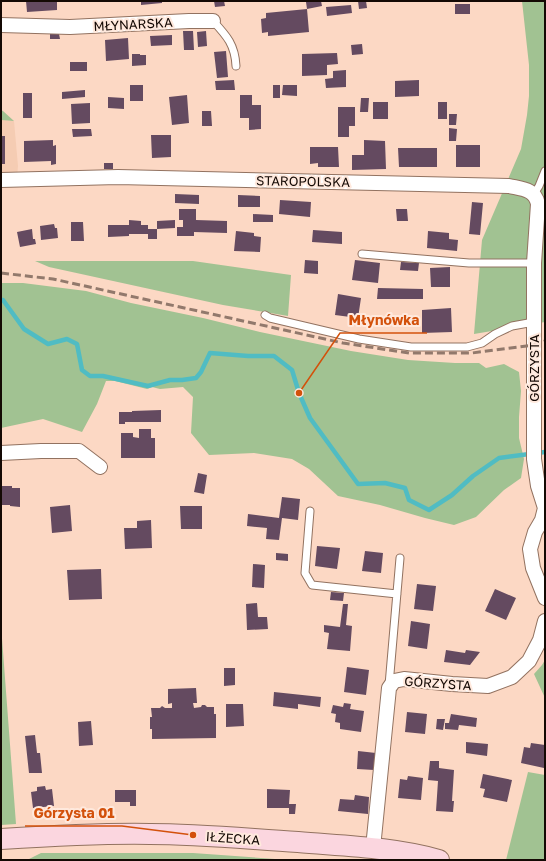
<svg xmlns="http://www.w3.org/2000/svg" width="546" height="861" viewBox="0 0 546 861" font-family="'Golos Text',sans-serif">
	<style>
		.built { fill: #f5ccb3 }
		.green { fill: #a1c292 }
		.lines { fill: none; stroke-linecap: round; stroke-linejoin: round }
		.stream { stroke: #50bcc3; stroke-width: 4.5 }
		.building { fill: #644a60 }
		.service-casing { stroke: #927260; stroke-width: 9 }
		.minor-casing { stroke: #927260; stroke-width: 16 }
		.secondary-casing { stroke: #927260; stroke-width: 22 }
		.service { stroke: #fff; stroke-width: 7 }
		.minor { stroke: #fff; stroke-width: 14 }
		.secondary { stroke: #fbd6df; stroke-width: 20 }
		.rail { stroke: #92796c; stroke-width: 3; stroke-dasharray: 8 4; stroke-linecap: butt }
		.labels { text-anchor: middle; stroke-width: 4; stroke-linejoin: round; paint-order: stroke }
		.street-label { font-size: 13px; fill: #140904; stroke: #ffe9dd }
		.leader { fill: none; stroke: #d3510b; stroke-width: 1.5 }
		.callout-dot { fill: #d3510b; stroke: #ffe9dd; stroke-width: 1.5 }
		.callout-label { font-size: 14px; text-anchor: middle; font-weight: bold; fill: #d3510b; stroke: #ffe9dd; stroke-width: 4; stroke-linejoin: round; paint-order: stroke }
	</style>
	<rect width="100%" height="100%" fill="#fcd8c4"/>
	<path class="built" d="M1,120L14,121L18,166L17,178H1Z"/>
	<path class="green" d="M522,1H545V322L474,334L482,240L521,149L527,115L529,96V65Z
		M1,110L3,111L14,121L1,120Z
		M35,261H193L291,275L288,316L223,305L49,267Z
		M1,283H23L86,291L131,303L203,318L260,332L351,351L408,360L455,363H479L486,368L504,364L519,372L521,391L519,417V438L524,459L521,478L504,490L476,517L454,525L425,518L380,505L338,496L309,469L292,459L254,453L209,455L191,433L193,397L183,387L160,389L152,387L147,389L115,381H106L97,404L82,432L43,419L1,428Z
		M1,625L16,824L1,825Z
		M545,660V698L534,674L542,665Z
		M528,772L545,775V860H506Z
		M41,853H193L289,860H27Z"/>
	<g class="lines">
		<path class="stream" d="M1,300H3L24,329L48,344L67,339L77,344L82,370L90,376H103L148,386L170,380H182L196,378L201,372L210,353L248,356H274L292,370L299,393L310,418L358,484L385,483L405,488L409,500L429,510L452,495L473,476L499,458L545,452"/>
	</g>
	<path class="building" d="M26,1H57V10L27,12Z
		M141,1H162V3L141,5Z
		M214,1H224L225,6L215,7Z
		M311,1H321L322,6L307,9L306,2Z
		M358,1H366L367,8L359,9Z
		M455,4H470V14H455Z
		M351,5L352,13L327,16L326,7Z
		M307,9L309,32L268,36V32L262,33L261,19L266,18V13Z
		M183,31H193L194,50H184Z
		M206,31L207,46L198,47L197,32Z
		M50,34H59L60,39H50Z
		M172,35V45L151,46L150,36Z
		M128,38L129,59L106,61L105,40Z
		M362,44L363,54L352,55L351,45Z
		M226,51L228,77L217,78L214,52Z
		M337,53L338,64L327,65V75L302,76V54Z
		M132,54H140V55H146V65L132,66Z
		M70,62H87V71H70Z
		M346,70V87L326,88L325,79L333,78V71Z
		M234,80L235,90H216L215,81Z
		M419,80V96L395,97V81Z
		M130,85H143V101H130Z
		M273,85H280V98H273Z
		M283,85H297V96L282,95Z
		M85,90V97L62,99V92Z
		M23,93H32V118H23Z
		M187,95L189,123L172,125L169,97Z
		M240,95H252V105H261V129L249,130V118H240Z
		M108,97L124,98V109L108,108Z
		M361,98H369L368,112H360Z
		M373,102H388V119H373Z
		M438,102H447V119H438Z
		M90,103V123L72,124L71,104Z
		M338,107H355V126H349V137H338Z
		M202,111H211L212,126H202Z
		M449,114H457L456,125H449Z
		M449,128L457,129L456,141H449Z
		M72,129H91L92,136L73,137Z
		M151,135H171V157L152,158Z
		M1,136H5V164H1Z
		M53,140V146L56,145V164L51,165V161L24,162V141Z
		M364,140L385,141L386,169L352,170V155H364Z
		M456,145H480V167H456Z
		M310,147H338L339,167H318V163L310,164Z
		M398,148H437V167H399Z
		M104,163H113V169H104Z
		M175,194L199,195V204L175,203Z
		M238,195L260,196V207H238Z
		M280,200L311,202L310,217L279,214Z
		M472,202L483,203L480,235L469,234Z
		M179,209H196V220L227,221V233L194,232V236H177V227H183V220H179Z
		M396,209H407L408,221H397Z
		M253,214L273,215V222H253Z
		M129,220L141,221V225H148V234H129V236L108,237V225H129Z
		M175,220V228L157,229V239H148V229H157V221Z
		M71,222H83L84,241H71Z
		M54,224L55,228H57L58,238L41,240L40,226Z
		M32,229L33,239H35L36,244L20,247L17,232Z
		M313,230L342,232V244L312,242Z
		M236,231L254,233V236L261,237L260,252L234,251Z
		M428,231L449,233V239L458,240L457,251L427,248Z
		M305,260L318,261V274L304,273Z
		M355,260L380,263L378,283L352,280Z
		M401,262L419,263L418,271L400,270Z
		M450,267V287H431L430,268Z
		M378,288L423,289V299H377Z
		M338,294L361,298L358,318L335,315Z
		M451,308L452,332L422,333V310Z
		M161,410V422H125V424H119V412H132V411Z
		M139,429H151V438H155V458H121V433H133V437L139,438Z
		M198,473L207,475L204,494L194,492Z
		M1,486H12V488H20V507L10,506V505H1Z
		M282,497L300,499L298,520L282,518L279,540L266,539L267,528L247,526L248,514L279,518Z
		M70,505L72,531L52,533L50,507Z
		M180,506H202V529H181Z
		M151,520L152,548L125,549L124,528H137V521Z
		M317,546L340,548L337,569L315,566Z
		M365,551L383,553L381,573L362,571Z
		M276,553L288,554V561L276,560Z
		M253,564L265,565L264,588L252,587Z
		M101,569L102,599L69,600L67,570Z
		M417,584L436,586L433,611L414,609Z
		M495,589L516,598L506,620L485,611Z
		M331,592L344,593L343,601L330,600Z
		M257,603L258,617H267L268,629L247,630L246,604Z
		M343,604H348L346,625L352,626L350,651L327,649L329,633L324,632V625L340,627Z
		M411,621L430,624L427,649L408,646Z
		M446,650L465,653L466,650L480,652L470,665L444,662Z
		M347,667L369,670L366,695L344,692Z
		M224,668H235V685L224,686Z
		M196,688L197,703H193L194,708L201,707L202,705H205L207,707H214V714H216V738L152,739V729H150V717H152L151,708H160L162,706L165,708H172V703L168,704V689Z
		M274,692L321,697L320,707L298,704V709L273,706Z
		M344,703L351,704L350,709L364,711L361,732L340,729V723L335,722L336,714L331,713L333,705L343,707Z
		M226,704H243L244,726L226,727Z
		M407,712L427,714L425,734L405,732Z
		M451,714L477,718L476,727L459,725L458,730L445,729V723H449Z
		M437,719H445L443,730L436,729Z
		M91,721L93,745L79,746L78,722Z
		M35,735L37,753H40L42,773H29L25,736Z
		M466,742L488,744L487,756L466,753Z
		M531,743L545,745L544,768L521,763L524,747L530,748Z
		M358,751L376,753L374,770L357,769Z
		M430,761H439V768L454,770L452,801H454L453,812L436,811L438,781L428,780Z
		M483,774L512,780L507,802L483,797L485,789L480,788Z
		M408,776L423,778L421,800L398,798L400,779L407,780Z
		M45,786L46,790L52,789L54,806L33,808L31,792L37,791V787Z
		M267,789L290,790L289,804H296L295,814H289V808H267Z
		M115,790H136V806H130V802H115Z
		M355,795L369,797L368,814L338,811L340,799L354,800Z"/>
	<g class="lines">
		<g class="service-casing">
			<path id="service" d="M213,21C227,36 235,45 236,66
				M534,194L539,186L545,171
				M362,254L469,263H534
				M265,315L270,318L359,339L411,347H467L482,343L495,334L512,326L534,322
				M310,511L305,573L312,585L397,594
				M389,685L400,558"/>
		</g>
		<g class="minor-casing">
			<path id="minor" d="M1,25L70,27L189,21H213
				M1,180L118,177L509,186C522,189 535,189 538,204L534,263V459L538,486L545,508L542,520L535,532L530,549L533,568L545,598
				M1,453L41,451H79L100,467
				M373,848L389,688L394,681L404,679L452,684L488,686L512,677L529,661L540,640L545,621"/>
		</g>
		<g class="secondary-casing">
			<path id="secondary" d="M1,839C50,836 100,833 150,834C199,834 248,839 298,842C345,846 393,847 439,860"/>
		</g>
		<use href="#service" class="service"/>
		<use href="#minor" class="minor"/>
		<use href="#secondary" class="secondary"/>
		<path class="rail" d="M1,273L53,279L343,343L409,353H472L534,345L545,341"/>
	</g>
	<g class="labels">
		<g class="street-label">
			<text transform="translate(133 24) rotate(-3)" y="5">MŁYNARSKA</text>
			<text transform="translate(303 181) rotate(1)" y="5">STAROPOLSKA</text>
			<text transform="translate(534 368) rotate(-90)" y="5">GÓRZYSTA</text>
			<text transform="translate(438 683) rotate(4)" y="5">GÓRZYSTA</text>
			<text transform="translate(233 838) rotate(4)" y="5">IŁŻECKA</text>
		</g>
	</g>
	<path class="leader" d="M299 393L340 333H427M193 835L122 826H25"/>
	<g class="callout-dot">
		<circle cx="299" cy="393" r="4"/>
		<circle cx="193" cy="835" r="4"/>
	</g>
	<g class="callout-label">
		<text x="384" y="325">Młynówka</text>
		<text x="74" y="818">Górzysta 01</text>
	</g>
	<rect width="546" height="861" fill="none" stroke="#140904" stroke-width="4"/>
</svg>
